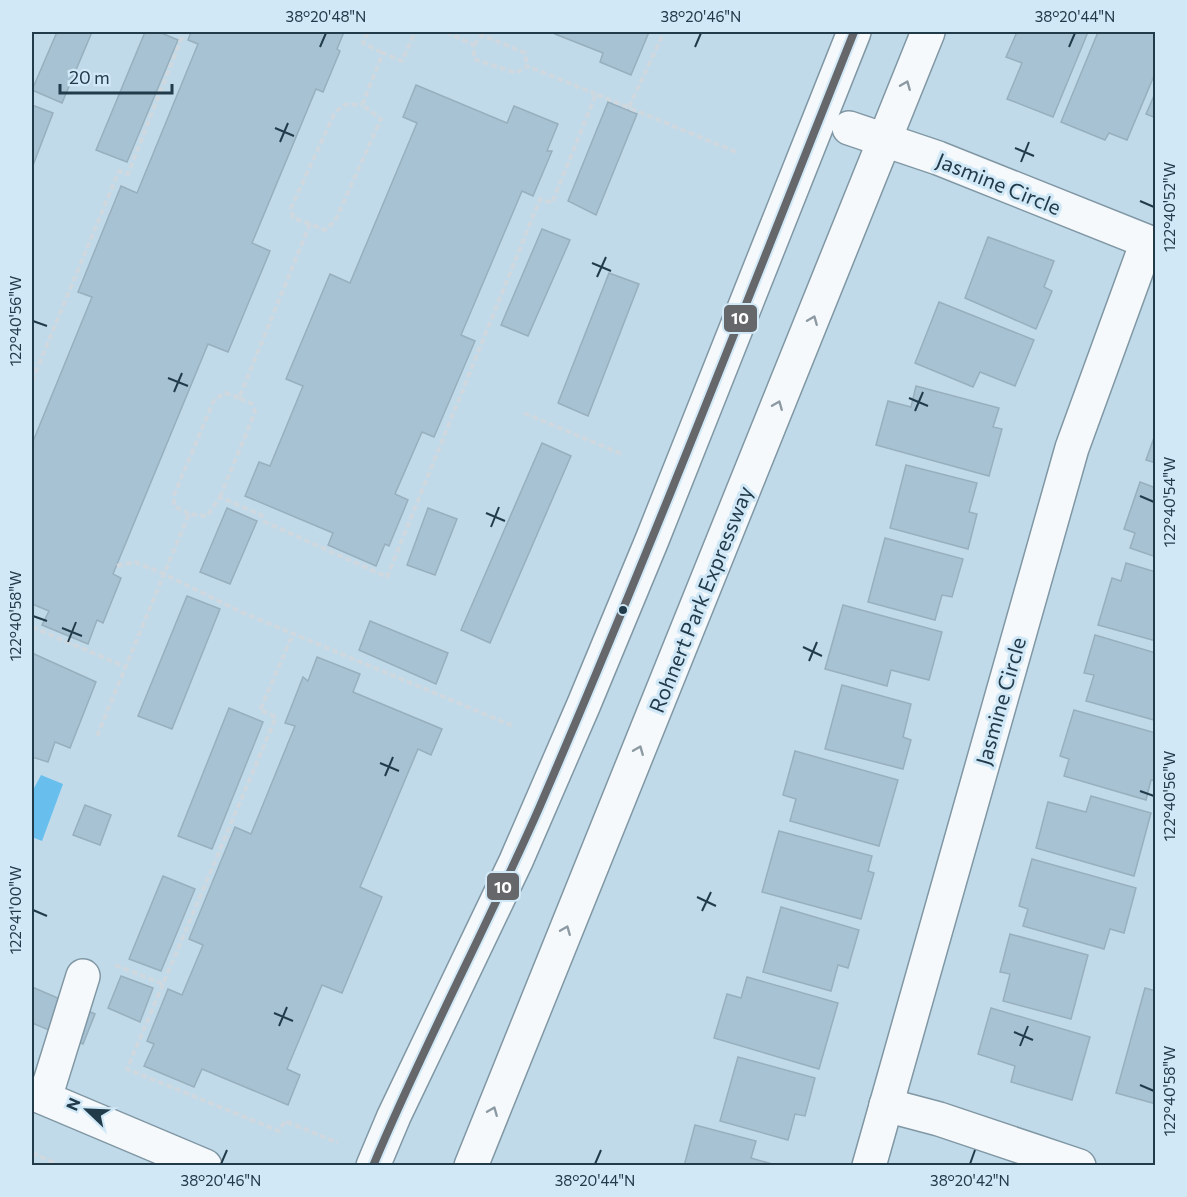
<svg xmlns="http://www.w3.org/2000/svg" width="1187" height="1197" font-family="Commissioner,sans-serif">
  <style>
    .water { fill: #68bfee }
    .building { fill: #a7c2d3; stroke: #98afbd; stroke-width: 1.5 }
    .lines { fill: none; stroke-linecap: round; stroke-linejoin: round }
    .minor-casing { stroke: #8097a4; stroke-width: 36 }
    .major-casing { stroke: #8097a4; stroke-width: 36 }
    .path { stroke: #cfd8de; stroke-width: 4; stroke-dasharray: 6 3; stroke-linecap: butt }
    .minor { stroke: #f6f9fc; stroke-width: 33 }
    .major { stroke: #f6f9fc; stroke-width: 33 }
    .bus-1-casing { stroke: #d1e8f7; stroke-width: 12 }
    .bus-1 { stroke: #65676a; stroke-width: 8 }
    .oneway { stroke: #8c9aa3 }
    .ticks { fill: none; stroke: #223b4a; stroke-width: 2 }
    .bus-dot { fill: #223b4a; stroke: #d1e8f7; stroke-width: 2 }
    .labels { text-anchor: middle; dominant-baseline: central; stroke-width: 6; stroke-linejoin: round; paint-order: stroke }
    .street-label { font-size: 21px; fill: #223b4a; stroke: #d1e8f7 }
    .line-badge { stroke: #d1e8f7; stroke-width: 2 }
    .badge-label { font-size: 16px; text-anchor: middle; font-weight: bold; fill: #fff }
    .neatline { fill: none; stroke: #223b4a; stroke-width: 2 }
    .ticks-label { font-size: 15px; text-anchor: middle; fill: #223b4a }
  </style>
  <rect width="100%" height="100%" fill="#c0daea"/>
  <path class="water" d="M41,775l22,9 -21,57 -10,-4v-45z"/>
  <g class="building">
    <path d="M57,32h35l-30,71 -30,-13z"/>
    <path d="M145,32h14l19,8 -51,122 -31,-12z"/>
    <path d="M191,32h153l-7,17 3,2 -17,41 -7,-3 -64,154 18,8 -42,101 -20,-8 -95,230 8,4 -18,45 -6,-3 -9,24 -46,-19 7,-14 -17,-7v-160l60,-147 -14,-5 43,-106 16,7 61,-149 -10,-4z"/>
    <path d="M556,32h93l-18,43 -31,-13 3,-9 -48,-19z"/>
    <path d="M1017,32h71l-35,85 -46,-18 15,-36 -16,-6z"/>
    <path d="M1098,32h58v39l-29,69 -18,-7 -4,7 -44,-18z"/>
    <path d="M416,85l91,38 7,-17 44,18 -11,27h5l-19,45 -11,-5 -61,144 14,6 -41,96 -12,-5 -27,62 13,6 -19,46 -4,-2 -9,22 -48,-21 5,-12 -88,-37 14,-34 11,4 33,-80 -17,-7 44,-105 20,9 67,-160 -14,-6z"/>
    <path d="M1156,91v27l-10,-4z"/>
    <path d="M608,102l29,12 -41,101 -28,-14z"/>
    <path d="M32,105l21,8 -21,55z"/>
    <path d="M542,229l28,11 -42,96 -27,-11z"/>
    <path d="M988,237l66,24 -10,26 8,4 -16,38 -71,-31z"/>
    <path d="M609,273l30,11 -51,132 -30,-13z"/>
    <path d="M939,302l95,38 -19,46 -35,-14 -7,15 -58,-24z"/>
    <path d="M916,386l83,22 -6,19 9,2 -13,47 -113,-31 12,-44 23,6z"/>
    <path d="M1156,432v31l-10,-3z"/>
    <path d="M542,443l29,13 -81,187 -29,-13z"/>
    <path d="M906,465l71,18 -8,29 8,2 -9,35 -78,-21z"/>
    <path d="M1140,482l16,6v69l-26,-9 5,-15 -11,-4z"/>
    <path d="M227,508l30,13 -27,63 -30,-12z"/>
    <path d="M428,508l29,11 -22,56 -28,-10z"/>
    <path d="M885,538l78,21 -11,38 -10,-2 -7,25 -67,-18z"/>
    <path d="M1126,563l30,9v69l-58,-16 14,-47 9,3z"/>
    <path d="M187,596l33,13 -48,120 -34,-13z"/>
    <path d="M843,605l99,27 -13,48 -38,-10 -4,16 -62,-17z"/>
    <path d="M370,621l78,32 -12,31 -77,-34z"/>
    <path d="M1095,635l61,18v61l-2,6 -68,-19 8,-26 -10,-2z"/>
    <path d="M32,653l64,29 -26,66 -15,-6 -7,20 -16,-5z"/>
    <path d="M317,657l43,17 -7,18 89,37 -11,26 -13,-6 -58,138 22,10 -40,96 -20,-8 -35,84 13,6 -12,30 -86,-36 -8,18 -50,-21 10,-22 -7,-3 21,-52 14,6 21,-50 -14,-6 46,-112 16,7 44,-108 -10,-3 18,-46 5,4z"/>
    <path d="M842,685l69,19 -8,33 8,3 -8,29 -78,-20z"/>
    <path d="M229,708l34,14 -51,127 -34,-13z"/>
    <path d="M1074,710l82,23v48l-5,-1 -5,20 -82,-24 5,-17 -9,-3z"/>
    <path d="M795,751l103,29 -19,66 -89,-25 6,-22 -13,-4z"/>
    <path d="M1091,796l60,17 -17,63 -98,-28 12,-46 38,10z"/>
    <path d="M85,805l26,10 -11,30 -27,-10z"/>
    <path d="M779,831l93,25 -4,15 6,2 -13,46 -99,-27z"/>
    <path d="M1032,859l104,29 -12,45 -14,-4 -6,20 -81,-23 5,-17 -9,-3z"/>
    <path d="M163,876l32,13 -34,82 -32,-12z"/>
    <path d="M781,907l78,23 -11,38 -10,-3 -7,26 -68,-19z"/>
    <path d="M1010,934l78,21 -17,64 -68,-18 7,-27 -10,-2z"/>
    <path d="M121,976l32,12 -13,34 -32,-14z"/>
    <path d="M747,977l91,26 -19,66 -105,-31 13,-44 14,4z"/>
    <path d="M32,987l63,27 -12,30 -51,-21z"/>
    <path d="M1145,988l11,3v113l-40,-11z"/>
    <path d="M991,1008l99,29 -18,63 -61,-18 4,-16 -37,-12z"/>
    <path d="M738,1057l77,21 -10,38 -10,-2 -7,26 -68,-19z"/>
    <path d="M695,1125l61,16 -5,17 28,8h-95z"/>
  </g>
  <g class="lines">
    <defs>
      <g id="minor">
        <path d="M849,128l89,30 218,87"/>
        <path d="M32,1093l173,73"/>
        <path d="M45,1098l38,-122"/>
        <path d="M886,1105l53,14 140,47"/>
        <path d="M869,1166l203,-718 75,-206"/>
      </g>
      <g id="major">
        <path d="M373,1166l21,-50 122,-255 68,-157 68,-164 202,-508"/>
        <path d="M471,1166l457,-1134"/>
      </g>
    </defs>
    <use href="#minor" class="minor-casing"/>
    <use href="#major" class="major-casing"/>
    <g class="path">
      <path d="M368,32l-5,11 20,10"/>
      <path d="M446,32l28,13v14l42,14 11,-7 69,28"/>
      <path d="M474,45l8,-10 43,18 2,13"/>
      <path d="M629,107l35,-75"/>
      <path d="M310,224l-17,-6 -2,-10 44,-96 11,-8 16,1"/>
      <path d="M32,381l87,-210 9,3 56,-142"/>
      <path d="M524,413l100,42"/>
      <path d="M220,497l35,-85 -3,-8 -13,-6 71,-174 15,6 10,-9 46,-102 -19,-14 21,-52 19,8 13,-29"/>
      <path d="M189,514l-15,-8v-11l40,-95 11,-7 14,5"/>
      <path d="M117,566l18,-4 29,12 25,-60 18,2 13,-19 41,18 4,7 122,55 153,-378 12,4 44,-109 140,58"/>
      <path d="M32,627l94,40"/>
      <path d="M97,736l67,-162 75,37 274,115"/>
      <path d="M115,965l48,19 113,-267 -16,-7 33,-76"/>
      <path d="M163,984l-36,85 152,62 6,-10 53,22"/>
      <path d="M32,1153l30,13"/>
    </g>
    <use href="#minor" class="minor"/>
    <use href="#major" class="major"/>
    <defs>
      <path id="bus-1" d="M373,1166c51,-122 114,-239 167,-360 110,-255 211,-515 314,-774"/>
    </defs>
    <use href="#bus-1" class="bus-1-casing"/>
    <use href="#bus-1" class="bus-1"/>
  </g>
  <defs><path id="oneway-chevron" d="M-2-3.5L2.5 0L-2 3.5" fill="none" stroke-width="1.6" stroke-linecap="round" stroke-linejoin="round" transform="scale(1.5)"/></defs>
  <g class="oneway">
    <use href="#oneway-chevron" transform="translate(906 85) rotate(-68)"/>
    <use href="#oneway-chevron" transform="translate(813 320) rotate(-68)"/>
    <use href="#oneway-chevron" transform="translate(778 405) rotate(-68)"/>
    <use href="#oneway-chevron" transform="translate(639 750) rotate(-68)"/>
    <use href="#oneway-chevron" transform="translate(566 930) rotate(-68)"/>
    <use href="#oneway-chevron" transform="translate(493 1111) rotate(-68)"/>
  </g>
  <path class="ticks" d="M320,47l6,-14M695,47l6,-14M1069,47l6,-14M275,128l19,8M280,142l8,-19M1015,148l19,8M1021,162l8,-20M1140,201l14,6M592,263l19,8M597,277l9,-20M33,321l14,5M168,378l20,8M174,392l8,-19M909,398l19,8M915,411l8,-19M1140,496l14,6M486,513l19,8M491,527l8,-20M33,616l14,5M62,628l20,8M68,642l8,-20M803,647l19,9M809,661l8,-19M380,763l19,8M385,776l8,-19M1140,791l14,5M697,897l19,9M33,910l14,6M702,911l9,-19M274,1013l19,8M279,1026l8,-19M1014,1032l19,8M1020,1046l8,-20M1140,1085l14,6M221,1164l6,-14M595,1164l6,-14M970,1164l5,-14"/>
  <circle class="bus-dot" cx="623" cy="610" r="5"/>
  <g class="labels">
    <g class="street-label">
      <text transform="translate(999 183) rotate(22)">Jasmine Circle</text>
      <text transform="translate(700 599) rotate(-68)">Rohnert Park Expressway</text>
      <text transform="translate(1000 701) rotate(-74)">Jasmine Circle</text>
    </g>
  </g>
  <g class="line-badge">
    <rect x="723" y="304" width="35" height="29" rx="6" fill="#65676a"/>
    <rect x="486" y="872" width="34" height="29" rx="6" fill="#65676a"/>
  </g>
  <g class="badge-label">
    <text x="740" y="324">10</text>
    <text x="503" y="893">10</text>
  </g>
  <rect width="1187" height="1197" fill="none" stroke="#d1e8f7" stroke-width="66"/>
  <g transform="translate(87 1110) rotate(293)" stroke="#d1e8f7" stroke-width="4.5" paint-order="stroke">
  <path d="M0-4.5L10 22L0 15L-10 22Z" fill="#223b4a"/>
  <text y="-9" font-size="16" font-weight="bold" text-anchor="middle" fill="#223b4a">N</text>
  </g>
  <path d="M60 84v9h112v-9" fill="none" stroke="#223b4a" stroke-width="3"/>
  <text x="69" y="84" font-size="18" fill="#223b4a" stroke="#d1e8f7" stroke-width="4.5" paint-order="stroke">20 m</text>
  <rect x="33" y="33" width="1121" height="1131" class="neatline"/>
  <g class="ticks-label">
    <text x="326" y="22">38°20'48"N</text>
    <text x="701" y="22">38°20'46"N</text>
    <text x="1075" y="22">38°20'44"N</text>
    <text transform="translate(1170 207) rotate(-90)" y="5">122°40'52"W</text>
    <text transform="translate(16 321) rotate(-90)" y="5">122°40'56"W</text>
    <text transform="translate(1170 502) rotate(-90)" y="5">122°40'54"W</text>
    <text transform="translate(16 616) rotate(-90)" y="5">122°40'58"W</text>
    <text transform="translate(1170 796) rotate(-90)" y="5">122°40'56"W</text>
    <text transform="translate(16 910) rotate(-90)" y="5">122°41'00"W</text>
    <text transform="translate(1170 1091) rotate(-90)" y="5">122°40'58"W</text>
    <text x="221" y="1186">38°20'46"N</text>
    <text x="595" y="1186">38°20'44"N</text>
    <text x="970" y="1186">38°20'42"N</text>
  </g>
</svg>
